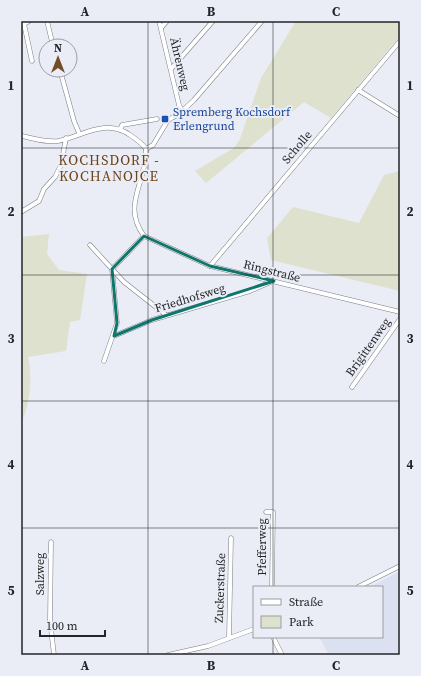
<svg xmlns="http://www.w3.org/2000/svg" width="421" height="676" font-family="'Source Serif 4',serif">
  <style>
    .built { fill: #dbe1f0 }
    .green { fill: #dde1cd }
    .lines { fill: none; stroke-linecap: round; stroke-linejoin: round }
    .minor-casing { stroke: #7a7d84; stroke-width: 5 }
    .minor { stroke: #fff; stroke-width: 4 }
    .marked { fill: none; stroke: #0f766e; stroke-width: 3; stroke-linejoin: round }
    .grid { fill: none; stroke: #232528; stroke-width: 1; stroke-opacity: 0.55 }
    .transit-dot { fill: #1a4fb4; stroke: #eaedf5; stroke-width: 1.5 }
    .labels { text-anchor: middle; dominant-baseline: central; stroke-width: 4; stroke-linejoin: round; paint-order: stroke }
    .street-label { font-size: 12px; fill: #232528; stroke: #eaedf5 }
    .transit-label { font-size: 12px; fill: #164399; stroke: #eaedf5; text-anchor: start }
    .quarter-label { font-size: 14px; letter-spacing: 1px; fill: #6d441a; stroke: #eaedf5 }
    .neatline { fill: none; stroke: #232528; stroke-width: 1.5 }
    .grid-label { font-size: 13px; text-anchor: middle; font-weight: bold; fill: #232528 }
  </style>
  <rect width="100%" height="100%" fill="#eaedf5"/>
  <path class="built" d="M400,571v84h-71l-8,-15 -6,-3h67v-50h-12z"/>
  <g class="green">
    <path d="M296,21h69l3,2 5,-2h27v15l-69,82 -27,-16 -98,81 -11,-12 39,-23 6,-9 21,-61z"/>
    <path d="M400,171v120l-129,-31 -4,-22 26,-31 66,16 25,-48z"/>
    <path d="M49,234l-2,20 12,16 28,4 -7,46 -10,2 -4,29 -38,6c4,16 3,50 -7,64v-184z"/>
  </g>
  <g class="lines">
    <defs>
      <g id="minor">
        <path d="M29,21l-5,3 8,37"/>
        <path d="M47,21l6,25"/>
        <path d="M159,21l20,84 3,6"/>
        <path d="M161,28l6,-7"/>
        <path d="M171,69l42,-48"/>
        <path d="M60,70l14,51 5,12"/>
        <path d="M358,90l42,26"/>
        <path d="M120,130l2,-5 35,-6"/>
        <path d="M21,136c12,2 25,7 37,5 25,-5 47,-23 72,-6 6,4 12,8 16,14"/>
        <path d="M146,149c1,33 -25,56 -2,87l66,30 190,46"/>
        <path d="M146,149l7,-4 15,-25 11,-6 15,-14 68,-79"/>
        <path d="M21,212l18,-11 5,-12 11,-12 6,-12 5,-27"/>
        <path d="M144,236l-32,33 12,13 42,33"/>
        <path d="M90,245l22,24 1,11 4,43 -13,38"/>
        <path d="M210,266l190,-225"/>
        <path d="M114,336l38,-16 98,-29 23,-10"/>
        <path d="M352,387l48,-68"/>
        <path d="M266,512h7l-1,75"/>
        <path d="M51,542l-1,78 4,35"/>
        <path d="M358,587l42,-21"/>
        <path d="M273,637l9,18"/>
        <path d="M229,638l2,-100"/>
        <path d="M168,655l40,-9 46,-17"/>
      </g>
    </defs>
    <use href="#minor" class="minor-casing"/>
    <use href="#minor" class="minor"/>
  </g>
  <path class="marked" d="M144,236l66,30 64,15 -122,39 -38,16 3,-13 -5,-54z"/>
  <path class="grid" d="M148,21v634M273,21v566M21,148h379M21,275h379M21,401h379M21,528h379M273,637v18"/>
  <rect class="transit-dot" x="161" y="115" width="8" height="8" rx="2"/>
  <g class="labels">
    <g class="street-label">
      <text transform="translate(180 64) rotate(77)">Ährenweg</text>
      <text transform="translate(297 147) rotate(-50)">Scholle</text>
      <text transform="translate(272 271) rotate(14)">Ringstraße</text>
      <text transform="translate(190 298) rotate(-17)">Friedhofsweg</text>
      <text transform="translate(368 347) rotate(-55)">Brigittenweg</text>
      <text transform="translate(262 547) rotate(-90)">Pfefferweg</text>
      <text transform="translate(40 574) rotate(-90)">Salzweg</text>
      <text transform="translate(220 588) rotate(-88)">Zuckerstraße</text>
    </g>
    <g class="transit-label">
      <text x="173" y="112">Spremberg Kochsdorf<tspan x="173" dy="14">Erlengrund</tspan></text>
    </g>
    <g class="quarter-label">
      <text x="109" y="160">KOCHSDORF -<tspan x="109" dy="16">KOCHANOJCE</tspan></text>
    </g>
  </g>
  <rect width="421" height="676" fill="none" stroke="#eaedf5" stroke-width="44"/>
  <rect x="253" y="586" width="130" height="52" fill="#eaedf5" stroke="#9a9da3"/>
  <rect x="261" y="599" width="20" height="6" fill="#ffffff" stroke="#9a9da3"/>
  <text x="289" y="606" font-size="12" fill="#232528">Straße</text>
  <rect x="261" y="616" width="20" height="12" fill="#dde1cd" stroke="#9a9da3"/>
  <text x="289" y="626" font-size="12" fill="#232528">Park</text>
  <g transform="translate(58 58)"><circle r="19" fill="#eaedf5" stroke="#9a9da3"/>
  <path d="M0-3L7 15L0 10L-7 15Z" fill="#724d28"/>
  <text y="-6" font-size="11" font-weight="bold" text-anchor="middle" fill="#232528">N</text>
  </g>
  <path d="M40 630v6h65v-6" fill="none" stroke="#232528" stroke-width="2"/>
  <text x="46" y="630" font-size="12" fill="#232528" stroke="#eaedf5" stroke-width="3" paint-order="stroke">100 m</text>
  <rect x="22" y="22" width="377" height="632" class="neatline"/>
  <g class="grid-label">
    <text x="85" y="16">A</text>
    <text x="211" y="16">B</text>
    <text x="336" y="16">C</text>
    <text x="11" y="90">1</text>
    <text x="410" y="90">1</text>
    <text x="11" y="216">2</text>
    <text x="410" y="216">2</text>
    <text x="11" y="343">3</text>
    <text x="410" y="343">3</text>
    <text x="11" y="469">4</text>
    <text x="410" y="469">4</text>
    <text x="11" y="595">5</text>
    <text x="410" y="595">5</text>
    <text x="85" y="670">A</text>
    <text x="211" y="670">B</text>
    <text x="336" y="670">C</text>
  </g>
</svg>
